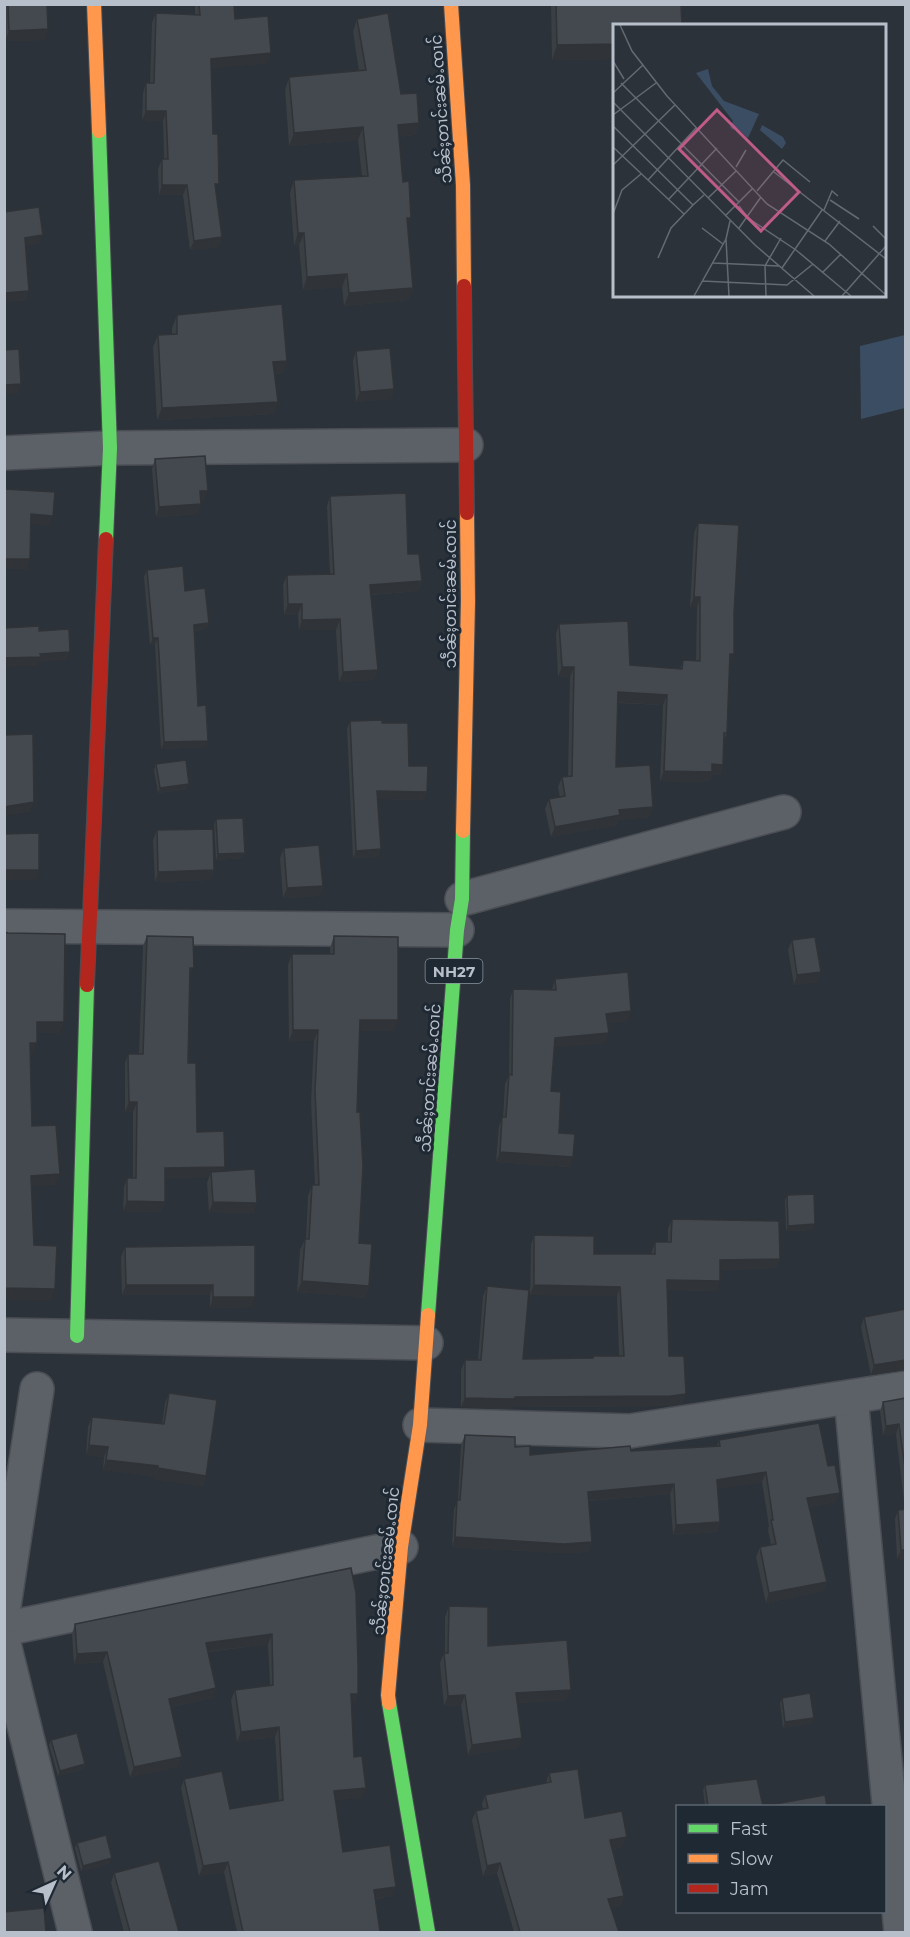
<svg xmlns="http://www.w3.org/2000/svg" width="910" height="1937" font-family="Montserrat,'Noto Sans Myanmar',sans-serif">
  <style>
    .water { fill: #3b4d63 }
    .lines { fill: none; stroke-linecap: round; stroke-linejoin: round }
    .street-casing { stroke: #4a4e54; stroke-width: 36 }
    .fast-casing { stroke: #4a4e54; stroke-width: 16 }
    .slow-casing { stroke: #4a4e54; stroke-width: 16 }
    .jam-casing { stroke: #4a4e54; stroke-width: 16 }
    .street { stroke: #5c6067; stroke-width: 33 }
    .fast { stroke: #63d668; stroke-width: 14 }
    .slow { stroke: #ff974d; stroke-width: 14 }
    .jam { stroke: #b3261e; stroke-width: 14 }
    .wall { fill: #3a3f44 }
    .shaded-wall { fill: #303337 }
    .building { fill: #44494f; stroke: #303337; stroke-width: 1.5 }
    .labels { text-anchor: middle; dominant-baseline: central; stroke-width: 6; stroke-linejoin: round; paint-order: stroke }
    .shield { fill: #1f2934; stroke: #89929d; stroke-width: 1.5 }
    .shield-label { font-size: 15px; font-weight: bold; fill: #b7bfca }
    .street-label { font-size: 16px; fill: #b7bfca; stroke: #1f2934 }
    .inset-road { fill: none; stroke: #646a73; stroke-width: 1.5 }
    .view { fill: #be5b87; fill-opacity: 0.15; stroke: #be5b87; stroke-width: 3 }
    .inset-edge { fill: none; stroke: #b7bfca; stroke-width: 3 }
  </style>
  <rect width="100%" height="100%" fill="#2c3239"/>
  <path class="water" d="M905,335v73l-44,11 -1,-73z"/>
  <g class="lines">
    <defs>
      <g id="street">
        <path d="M4,453l106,-5 356,-3"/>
        <path d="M462,899l322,-87"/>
        <path d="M4,926l453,4"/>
        <path d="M4,1335l422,8"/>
        <path d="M851,1397l50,535"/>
        <path d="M420,1425l210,6 276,-43"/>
        <path d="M4,1606l33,-217"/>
        <path d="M4,1629l397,-82"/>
        <path d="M4,1644l71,288"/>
      </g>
      <g id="fast">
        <path d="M99,131l11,317 -4,91"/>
        <path d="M428,1315l29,-385 5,-31 1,-68"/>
        <path d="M77,1336l10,-351"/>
        <path d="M389,1703l39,229"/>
      </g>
      <g id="slow">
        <path d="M94,4l5,127"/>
        <path d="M451,4l12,181 1,101"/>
        <path d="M463,831l5,-230 -1,-88"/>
        <path d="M389,1703l-1,-8 13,-148 19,-122 8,-110"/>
      </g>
      <g id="jam">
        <path d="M464,286l3,227"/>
        <path d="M87,985l19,-446"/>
      </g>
    </defs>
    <use href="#street" class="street-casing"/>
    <use href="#fast" class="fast-casing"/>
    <use href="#slow" class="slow-casing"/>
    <use href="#jam" class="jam-casing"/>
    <use href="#street" class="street"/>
    <use href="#fast" class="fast"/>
    <use href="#slow" class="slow"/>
    <use href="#jam" class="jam"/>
  </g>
  <g class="wall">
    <path d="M4,4h43l-2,36 -40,1z"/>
    <path d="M195,4h39l1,15 33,44 -57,5 2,66 3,58 6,45 -4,10 -28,3 -7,-55h-24l-1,-26 4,-10h2l-1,-38 -21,-1 1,-27 3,-10h4l2,-60 4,-10 39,2z"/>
    <path d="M551,4h130l-66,22v33l-63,1z"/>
    <path d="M357,19l62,104 -4,12 -16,2 14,151 -5,12 -64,6 -2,-19 -39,3 -4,-45 -5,1 -4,-53 4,-13 68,-4 -4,-36 -69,6 -4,-56 4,-13 70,-6 -6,-39z"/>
    <path d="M177,315l110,46 -4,12 -9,1 4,28 -5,12 -116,6 -4,-73 5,-12 14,-1v-6z"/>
    <path d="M356,351l38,38 -4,10 -34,3 -3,-41z"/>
    <path d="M155,459l49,42h-3l-4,13 -41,3 -4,-48z"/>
    <path d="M330,496l78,58 14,27 -4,10 -47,4 3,85 -35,2 -3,-52h-37l-1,-16 -14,1 -1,-30 4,-10 43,-1 -3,-68z"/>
    <path d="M698,523l33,141h-2l-2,69 -3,7 -1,25 -3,10h-8l-3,7 -49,-1 3,-76 -45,-2 -2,64 37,40 -4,10 -31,3 -2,5 -65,12 -6,-28 4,-10 11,-2 -2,-10 4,-10 6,-1 2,-99h-12l-2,-43 3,-10 71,41 50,4 3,-9 13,1 1,-54h-7l4,-74z"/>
    <path d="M147,570l38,21 24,32 -3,6 -11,2 3,75 10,35 -3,6 -44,2 -6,-105 -5,1 -6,-68z"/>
    <path d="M350,721l32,2 27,43 16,34 -48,-1 4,50 -3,8 -25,1 -6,-129z"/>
    <path d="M156,764l31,25 -29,4 -4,-23z"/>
    <path d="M216,819l29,34 -2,5 -27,2 -2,-36z"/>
    <path d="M157,830l57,40 -4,10 -55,2 -2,-42z"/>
    <path d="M284,848l39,38 -4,10 -36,2 -3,-40z"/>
    <path d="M147,936l43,42 -2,85 9,69 26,40 31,41 -45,-1 -2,-29 2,-6 -44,1v24l-4,10 -38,-1 1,-24 3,-9h6v-66h-8v-49l3,-9h11l4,-108z"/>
    <path d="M334,936l60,95h-34l-3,81 2,131 10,43 -4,11 -68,-5 3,-42 5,-11h1l2,-43 4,-11h3l-4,-83 3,-61h-25l-1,-76 4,-11h38v-6z"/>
    <path d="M792,940l29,32 -4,10 -23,3 -6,-35z"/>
    <path d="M555,979l73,42 -20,2 -3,20 -50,4 -4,44 8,42 11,34 -74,-5 3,-36 4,-9 2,-33 4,-9 1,-76 3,-10 39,1z"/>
    <path d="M787,1195l26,35 -27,1 -1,-31z"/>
    <path d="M672,1219l105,49 -57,2 -3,21 -50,-1 2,66 13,48 -15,2 -155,1v2l-51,-2v-37l4,-10h13l5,-64 4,-10 36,73 70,-1v-2h26l-2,-60 -87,-1 1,-50 3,-10 60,19h57l4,-12h13v-13z"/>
    <path d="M255,1245l-3,62 -42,1v-13h-88l-1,-38 4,-10z"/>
    <path d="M906,1309v61l-35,5 -10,-48 3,-10z"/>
    <path d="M169,1393l37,83 -3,10 -49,-7 1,-3 -52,-6 1,-13 -18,-2 2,-28 4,-10 70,7 3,-21z"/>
    <path d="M906,1398v161h-9l-2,-40 3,-9 7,-1 -9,-75 -13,1 -3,-24 3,-9z"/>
    <path d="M465,1435l50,12 15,8 187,-9 2,-6 109,26 8,36 -27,5 18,75 -4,9 -57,12 -10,-46 4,-10 11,-2 -3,-15 1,-4 -7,-44 -44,7 2,33 -3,10 -44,3 -3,-41 -81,7 3,41 -4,10 -28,1 -108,-6 2,-38 4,-9 3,-55z"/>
    <path d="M351,1568l7,126 -3,9h-3l2,54 8,41 -27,2 8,52 50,44 -18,3 5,33h-143l-13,-60 -25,4 -18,-88 3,-9 46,30 49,-8 -4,-64 -38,5 -6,-42 4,-10 35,-4 -2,-42 -60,8 8,36 -4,10 -41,9 7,60 -48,10 -27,-115 -29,2 -2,-30 3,-10z"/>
    <path d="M449,1606l39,40 79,54 -50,3 5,35 -4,10 -50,7 -7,-50 -17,1 -4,-43 4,-10h1v-36z"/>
    <path d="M782,1698l32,20 -2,5 -29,5 -3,-25z"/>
    <path d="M51,1740l34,24 -1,5 -26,7 -9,-31z"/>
    <path d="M549,1773l36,45 38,29 -10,2 11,47 -3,9 -10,2 8,25h-105l-17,-59 -14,3 -11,-56 4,-9 7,-2 -1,-5 3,-9 61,-12z"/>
    <path d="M705,1785l57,21h-57l-2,-16z"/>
    <path d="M77,1843l33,20 -29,8 -6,-23z"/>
    <path d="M114,1873l65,59h-55l-13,-49z"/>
  </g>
  <g class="shaded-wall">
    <path d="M48,29l-3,11 -40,1 4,-10z"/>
    <path d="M615,44v15l-63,1 5,-15z"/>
    <path d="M271,53l-3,10 -61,6 4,-10z"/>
    <path d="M146,111h20l-3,10 -21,-1z"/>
    <path d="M419,123l-4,12 -22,3 5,-13z"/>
    <path d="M363,127l-5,13 -69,6 5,-13z"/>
    <path d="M162,185h25l-4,10h-24z"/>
    <path d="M407,218h4l-4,13z"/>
    <path d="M298,233h6l-5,12 -5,1z"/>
    <path d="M43,235l-4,9 -17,3 3,-9z"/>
    <path d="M222,237l-4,10 -28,3 4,-9z"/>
    <path d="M347,274l-5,13 -39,3 4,-13z"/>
    <path d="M413,288l-5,12 -64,6 5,-13z"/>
    <path d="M29,291l-3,10 -22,1v-9z"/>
    <path d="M287,361l-4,12 -15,1 5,-12z"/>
    <path d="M21,384l-3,10 -14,1v-10z"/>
    <path d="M394,389l-4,10 -34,3 4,-10z"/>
    <path d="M278,402l-5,12 -116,6 5,-12z"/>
    <path d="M200,491h8l-4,10 -8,1z"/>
    <path d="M201,504l-4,10 -41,3 3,-10z"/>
    <path d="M31,514l22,2 -4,10 -22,-2z"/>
    <path d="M4,559h26l-3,10h-23z"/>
    <path d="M422,581l-4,10 -51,4 3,-10z"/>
    <path d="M694,597h6l-3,10h-7z"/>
    <path d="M288,604h14l-4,10 -14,1z"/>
    <path d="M340,619l-4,11h-37l3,-10z"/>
    <path d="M209,623l-3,6 -14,2 2,-6z"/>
    <path d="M153,638h5l-3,6 -5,1z"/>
    <path d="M70,652l-3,8 -28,2 -1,4 -34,1v-9l36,-4z"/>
    <path d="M730,654h4l-3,10h-5z"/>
    <path d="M562,667h12l-4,10h-12z"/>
    <path d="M378,670l-4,10 -35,2 4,-10z"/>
    <path d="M618,692l49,3 -4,10 -49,-3z"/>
    <path d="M208,741l-3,6 -44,2 3,-7z"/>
    <path d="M712,764l11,1 -3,10h-8l-3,7 -49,-1 4,-10z"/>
    <path d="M189,784l-2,5 -29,4 2,-5z"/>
    <path d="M377,791l50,1 -2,8 -51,-1z"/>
    <path d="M34,802l-4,10 -26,4v-9z"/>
    <path d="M653,807l-4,10 -31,3 -2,5 -65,12 4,-10 64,-17z"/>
    <path d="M381,849l-3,8 -25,1 3,-7z"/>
    <path d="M245,853l-2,5 -27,2 2,-6z"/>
    <path d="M4,870h35l-3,10h-32z"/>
    <path d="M214,870l-4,10 -55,2 3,-10z"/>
    <path d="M323,886l-4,10 -36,2 4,-10z"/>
    <path d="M190,968h4l-4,10z"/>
    <path d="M821,972l-4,10 -23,3 3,-10z"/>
    <path d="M631,1011l-3,10 -25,3 3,-10z"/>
    <path d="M360,1020h38l-4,11h-38z"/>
    <path d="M37,1022h27l-4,11h-27z"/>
    <path d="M293,1030h25l-4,11h-25z"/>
    <path d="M609,1033l-4,10 -53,5 3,-10z"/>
    <path d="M30,1043h7l-4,12h-7z"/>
    <path d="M129,1102h8l-4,10h-8z"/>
    <path d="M500,1152l73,5 -3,10 -74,-5z"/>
    <path d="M225,1167l-4,9 -10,-4 -2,5 -48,1 4,-10z"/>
    <path d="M60,1174l-4,11 -29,2 4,-11z"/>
    <path d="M127,1201l38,1 -4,10 -38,-1z"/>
    <path d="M213,1202l44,1 -3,10 -45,-1z"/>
    <path d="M815,1224l-2,6 -27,1 2,-5z"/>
    <path d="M780,1259l-3,9 -60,2 3,-10z"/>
    <path d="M667,1280l53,1 -3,10 -54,-1z"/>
    <path d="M302,1281l67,5 -4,11 -68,-5z"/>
    <path d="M126,1285h87l-3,10h-88z"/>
    <path d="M534,1285l86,2 -3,9 -87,-1z"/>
    <path d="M4,1288l51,1 -4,12 -47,-1z"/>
    <path d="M213,1297h42l-3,10 -42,1z"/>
    <path d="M906,1360v10l-35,5 3,-10z"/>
    <path d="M686,1394l-4,10 -15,2 -155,1v2l-51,-2 4,-9z"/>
    <path d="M899,1424l-3,10 -13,1 3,-9z"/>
    <path d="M89,1445l19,2 -4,10 -18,-2z"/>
    <path d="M106,1460l52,6 -3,10 -52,-6z"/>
    <path d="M158,1468l48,8 -3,10 -49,-7z"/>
    <path d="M766,1472l-4,10 -48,8 3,-10z"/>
    <path d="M674,1484l-4,10 -85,7 3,-9z"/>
    <path d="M840,1493l-4,9 -32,6 3,-10z"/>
    <path d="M720,1522l-3,10 -44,3 3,-10z"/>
    <path d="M455,1537l137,5 -4,10 -28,1 -108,-6z"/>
    <path d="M901,1550h5v9h-9z"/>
    <path d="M827,1582l-4,9 -57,12 3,-10z"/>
    <path d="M272,1634l-4,10 -66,8 4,-9z"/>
    <path d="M107,1652l-4,10 -29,2 3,-10z"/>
    <path d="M216,1688l-4,10 -47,10 4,-9z"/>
    <path d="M571,1690l-4,10 -55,3 4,-10z"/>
    <path d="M351,1694h7l-3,9 -7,1z"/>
    <path d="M465,1695l-4,10 -17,1 4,-10z"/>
    <path d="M814,1718l-2,5 -29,5 2,-6z"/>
    <path d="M279,1727l-4,10 -38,5 4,-10z"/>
    <path d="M522,1738l-4,10 -50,7 4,-10z"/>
    <path d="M182,1757l-4,10 -48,10 4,-10z"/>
    <path d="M85,1764l-1,5 -26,7 2,-5z"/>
    <path d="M366,1788l-4,10 -32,3 4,-10z"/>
    <path d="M627,1837l-4,10 -16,3 3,-10z"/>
    <path d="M112,1858l-2,5 -29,8 2,-5z"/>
    <path d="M228,1862l-4,10 -25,4 4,-10z"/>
    <path d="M500,1863l-3,10 -14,3 4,-10z"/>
    <path d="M396,1887l-3,9 -23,3 4,-9z"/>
    <path d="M624,1896l-3,9 -16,4 3,-10z"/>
  </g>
  <g class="building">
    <path d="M8,4h39l1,25 -39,2z"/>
    <path d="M199,4h35l1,15 33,-3 3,37 -60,6 2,75h5l1,50h-4l7,53 -28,4 -7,-56h-25v-26h6l-2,-48h-20v-28h8l2,-70 44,2z"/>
    <path d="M556,4h125l1,22h-67v18l-58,1z"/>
    <path d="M388,13l13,81 16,-1 2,30 -21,2 5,57 6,-1 2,37h-4l6,70 -64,5 -2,-19 -40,3 -3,-44h-6l-4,-53 74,-4 -5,-49 -69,6 -5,-56 77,-7 -9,-51z"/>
    <path d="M39,207l4,28 -18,3 4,53 -25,2v-81z"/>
    <path d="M282,304l5,57 -14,1 5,40 -116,6 -4,-73 19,-1v-19z"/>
    <path d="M390,348l4,41 -34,3 -4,-41z"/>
    <path d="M19,349l2,35 -17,1v-35z"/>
    <path d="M205,456l3,35h-8l1,13 -42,3 -4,-48z"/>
    <path d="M4,489l51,3 -2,24 -22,-2 -1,45h-26z"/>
    <path d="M406,493l2,61h11l3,27 -52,4 8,85 -35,2 -3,-53 -38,1v-16h-14l-1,-29 47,-1 -4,-78z"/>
    <path d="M698,523l41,2 -5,88v41h-4l-3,79h-3l-1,32 -11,-1v8l-48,-1 3,-76 -49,-3 -2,75 34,-2 3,42 -34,3 1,5 -65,12 -6,-28 16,-3 -3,-19 10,-1 2,-109h-12l-3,-43 69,-3 2,44 52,4 1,-9 17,1v-64h-6z"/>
    <path d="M183,566l2,25 20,-3 4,35 -15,2 4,81 8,-1 2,36 -44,1 -6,-104h-5l-6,-68z"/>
    <path d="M39,626v5l30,-2 1,23 -30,2 1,3 -37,1v-30z"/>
    <path d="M382,720v3h26l1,43h19l-1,26 -50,-1 4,58 -25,2 -6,-130z"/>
    <path d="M33,734l1,68 -30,5v-72z"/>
    <path d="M186,760l3,24 -29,4 -4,-24z"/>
    <path d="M243,818l2,35 -27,1 -2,-35z"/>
    <path d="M213,829l1,41 -56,2 -1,-42z"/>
    <path d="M39,833v37h-35v-36z"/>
    <path d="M319,845l4,41 -36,2 -3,-40z"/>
    <path d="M4,932l4,1 57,1 -1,88h-27v21h-7l2,83 24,-1 4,49 -29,2 3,69 23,1 -2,43 -51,-1z"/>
    <path d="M147,936l46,1 1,31h-4l-2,95h8l1,69 27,-1 1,36 -60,1v34l-38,-1v-23h9l1,-76h-8l-1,-48h15z"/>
    <path d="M334,936l64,1v83h-38l-3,92h3l3,54 -4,77 13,1 -3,42 -67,-5 3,-42h4l3,-54h7l-4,-95 3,-60h-25l-1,-76h42z"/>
    <path d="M815,937l6,35 -24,3 -5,-35z"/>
    <path d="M628,972l3,39 -25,3 3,19 -54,5 -4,53 10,1 -2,41 16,1 -2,23 -73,-5 2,-35h4l3,-43 3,1 1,-86 43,1 -1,-11z"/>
    <path d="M255,1169l2,34 -44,-1 -2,-30z"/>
    <path d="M814,1194l1,30 -27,2 -1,-31z"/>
    <path d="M672,1219l107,2 1,38 -60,1v21l-53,-1 2,76h15l2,38 -15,2 -156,1v2l-50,-1v-38h16l6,-74 42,4 -6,69 70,-1v-2h31l-4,-69 -86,-2v-50l60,1v18h61v-12h16z"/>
    <path d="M255,1245v52h-42v-12h-87l-1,-38z"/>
    <path d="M906,1309v51l-32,5 -10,-48z"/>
    <path d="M169,1393l48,7 -11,76 -48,-8v-2l-52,-6 2,-13 -19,-2 3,-28 72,7z"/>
    <path d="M906,1398v77l-7,-51 -13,2 -3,-24z"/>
    <path d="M819,1423l9,43 7,-1 5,28 -33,5 20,84 -58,11 -9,-46 16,-3 -5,-24h2l-7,-48 -49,8 3,42 -44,3 -2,-41 -86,8 4,50 -28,2 -109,-7 2,-37h3l5,-65 50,2v10l15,-1v9l100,-9 1,5 89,-5 -1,-6z"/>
    <path d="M906,1509v41h-5l-3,-40z"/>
    <path d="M351,1568l5,25 2,72v29h-7l3,63 8,-1 4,32 -32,3 9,61 47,-7 6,42 -22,3 6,42h-137l-15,-70 -25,4 -19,-87 38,-8 8,38 53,-9 -4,-73 -38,5 -6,-42 38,-5 -1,-51 -66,9 10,45 -47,11 13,58 -48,10 -27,-115 -30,2 -2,-30z"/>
    <path d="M449,1606l39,1v39l79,-6 4,50 -55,3 6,45 -50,7 -7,-50 -17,1 -4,-43h4z"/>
    <path d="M810,1693l4,25 -29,4 -3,-24z"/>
    <path d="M77,1733l8,31 -25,7 -9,-31z"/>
    <path d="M578,1769l7,49 37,-7 5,26 -17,3 14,56 -16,3 11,33h-99l-20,-69 -13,3 -11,-55 12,-3 -3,-13 66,-13 -2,-9z"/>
    <path d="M757,1779l6,27h-55l-3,-21z"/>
    <path d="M825,1795l2,11h-63z"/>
    <path d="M106,1835l6,23 -29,8 -6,-23z"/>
    <path d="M159,1861l20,71h-49l-16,-59z"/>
    <path d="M44,1908l2,24h-42v-20z"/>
  </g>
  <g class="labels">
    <rect class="shield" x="425.5" y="959" width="57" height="24" rx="4.5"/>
    <g class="shield-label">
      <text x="454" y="971">NH27</text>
    </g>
    <g class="street-label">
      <text transform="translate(441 109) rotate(-94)">သဵၼ်ႈတၢင်းၼမ်ႉၸၢင်</text>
      <text transform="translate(450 594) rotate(-90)">သဵၼ်ႈတၢင်းၼမ်ႉၸၢင်</text>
      <text transform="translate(430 1078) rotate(-86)">သဵၼ်ႈတၢင်းၼမ်ႉၸၢင်</text>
      <text transform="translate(386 1561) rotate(-84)">သဵၼ်ႈတၢင်းၼမ်ႉၸၢင်</text>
    </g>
  </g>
  <g transform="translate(613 24)">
    <rect width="273" height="273" fill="#2c3239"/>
    <path d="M95,45l4,17 12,15 35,13 -11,24 -12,-11 -3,3 -3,-3 3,-6 -37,-48zM149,101l21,12 3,6 -4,6 -22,-19z" fill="#3b4d63"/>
    <path class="inset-road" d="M7,1l12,26 35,45 100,108 62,40 57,51M0,37l11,18M8,59l118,119M0,69l30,-28M0,78l142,143 59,51M0,91l43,-32M0,102l80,79 11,-10M0,123l71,67M0,141l62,-60M123,143l10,-17M161,148l112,87M35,156l48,-52M144,167l26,-31 27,22M95,174l28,-27M55,176l49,-52M217,176l29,19M126,182l9,12 48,32 55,46M211,186l8,-19 6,5M0,190l9,-24 19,-16M112,192l28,-28M260,202l13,13M89,204l21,16M126,204l22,-31M212,217l15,-20M45,234l13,-30 22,-23M100,239l66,3M169,244l40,-58M209,249l19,-19M89,257l85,4 26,-21M81,272l32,-57M116,272l-3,-57 4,-18M153,272l-1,-30 16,-28M229,272l44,-50"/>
    <path class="view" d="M104,86l82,82 -38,39 -82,-82z"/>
    <rect width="273" height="273" class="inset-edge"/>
  </g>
  <rect width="910" height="1937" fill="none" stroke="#b7bfca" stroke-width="12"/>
  <rect x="676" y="1805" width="210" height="108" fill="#1f2934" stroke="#5c6570" stroke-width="1.5"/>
  <rect x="688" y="1824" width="30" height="9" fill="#63d668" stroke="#5c6570" stroke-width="1.5"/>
  <text x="730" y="1835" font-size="18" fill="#b7bfca">Fast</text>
  <rect x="688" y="1854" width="30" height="9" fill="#ff974d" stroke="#5c6570" stroke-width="1.5"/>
  <text x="730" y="1865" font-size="18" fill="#b7bfca">Slow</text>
  <rect x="688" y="1884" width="30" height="9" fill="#b3261e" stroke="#5c6570" stroke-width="1.5"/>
  <text x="730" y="1895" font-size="18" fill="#b7bfca">Jam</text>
  <g transform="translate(54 1883) rotate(45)" stroke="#1f2934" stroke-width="4.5" paint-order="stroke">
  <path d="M0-4.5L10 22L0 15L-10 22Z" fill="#b7bfca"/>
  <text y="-9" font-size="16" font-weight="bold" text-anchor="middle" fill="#b7bfca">N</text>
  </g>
</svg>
